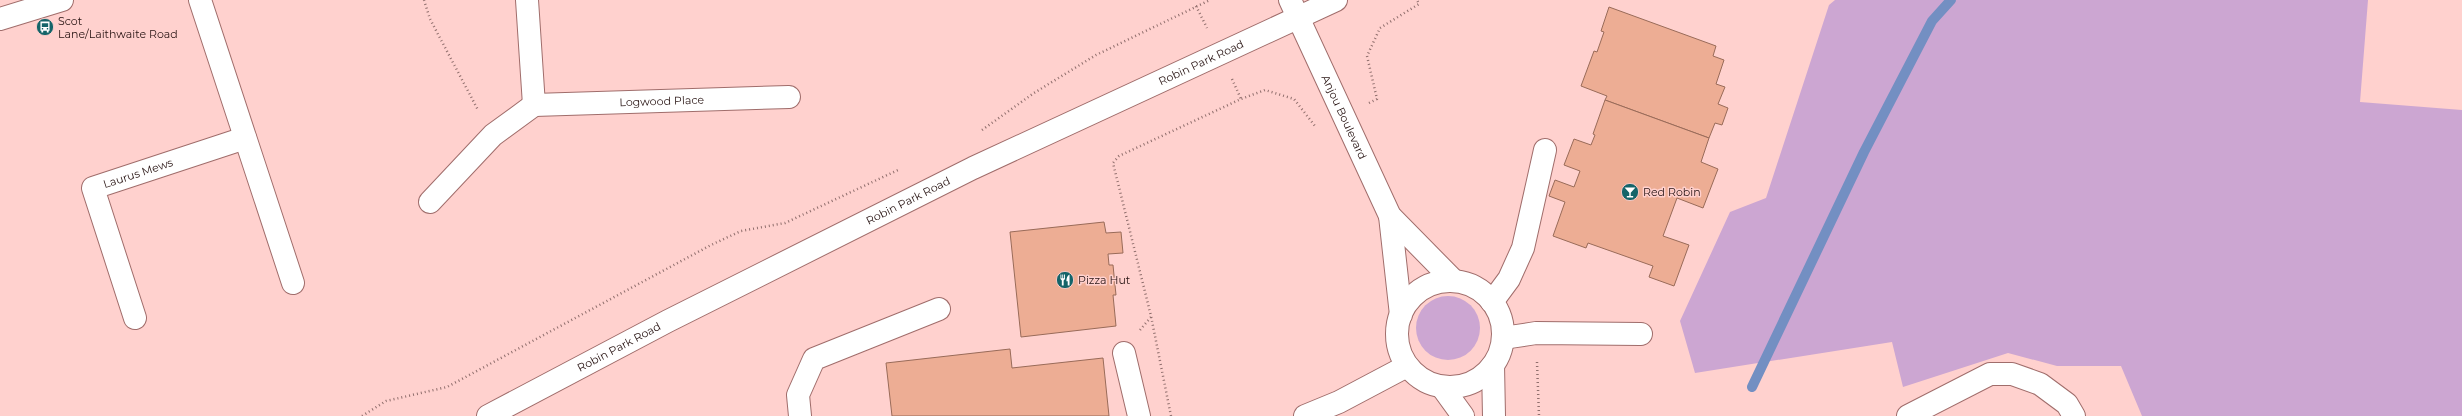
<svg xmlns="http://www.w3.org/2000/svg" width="2462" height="416" font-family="Montserrat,sans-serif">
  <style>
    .green { fill: #cca6d2 }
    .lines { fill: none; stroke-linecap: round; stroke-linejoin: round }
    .stream { stroke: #738fc2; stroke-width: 10 }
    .building { fill: #edad94; stroke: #996b59 }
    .minor-casing { stroke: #a06d6b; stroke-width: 24 }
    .path { stroke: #906f6d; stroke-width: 2.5; stroke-dasharray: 1 3; stroke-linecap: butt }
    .minor { stroke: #fff; stroke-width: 22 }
    .labels { text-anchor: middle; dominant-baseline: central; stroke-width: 3; stroke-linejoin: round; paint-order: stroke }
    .poi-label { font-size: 11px; fill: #281413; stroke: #ffd1ce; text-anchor: start }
    .street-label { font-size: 11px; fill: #281413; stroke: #ffd1ce }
  </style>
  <rect width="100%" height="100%" fill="#ffd1ce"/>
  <g class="green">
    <path d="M1835,0h533l-8,102 102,8v306h-320l-21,-50h-64l-49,-13 -105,34 -11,-45 -197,31 -15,-52 50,-109 36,-14 63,-193z"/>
    <circle cx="1448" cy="328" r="32"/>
  </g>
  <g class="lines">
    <path class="stream" d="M1752,387l112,-235 68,-131 19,-21"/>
  </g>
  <g class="building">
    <path d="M1609,7l107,39 -3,10 11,4 -8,24 9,3 -7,17 10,4 -6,17 -7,-2 -6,15 -104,-38 2,-4 -26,-10 13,-35 3,1 7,-20 -3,-1z"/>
    <path d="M1605,100l104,38 -8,24 17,7 -15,39 -26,-10 -14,38 26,9 -15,41 -25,-9 4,-11 -65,-23 -2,5 -33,-12 12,-34 -16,-6 6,-16 19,7 6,-16 -16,-6 10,-26 17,6 4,-10 -2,-1z"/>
    <path d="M1104,222l2,11 15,-1 2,21 -15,1 1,11h4l3,30h-3l3,31 -95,11 -11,-105z"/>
    <path d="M1010,349l2,19 91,-10 6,58h-217l-6,-53z"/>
  </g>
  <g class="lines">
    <defs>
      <g id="minor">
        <path d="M200,0l93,283"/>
        <path id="s1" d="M527,0l7,105 255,-8"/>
        <path id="s2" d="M1290,0l100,216 64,65"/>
        <path d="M0,19l62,-19"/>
        <path d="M430,202l63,-67 41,-30"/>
        <path d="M1390,216l11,99"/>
        <circle cx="1450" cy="334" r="53"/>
        <path d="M1492,302l17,-23 14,-31 22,-98"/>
        <path id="s3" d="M135,318l-42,-130 152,-50"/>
        <path d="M1503,338l33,-5 105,1"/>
        <path d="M1124,353l15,63"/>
        <path d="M1493,365l1,51"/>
        <path d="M1442,387l21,29"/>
        <path id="s4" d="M488,416l180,-95 305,-153 363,-168"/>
        <path d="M800,416l-2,-21 16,-36 125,-50"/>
        <path d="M1305,416l34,-14 68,-36"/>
        <path d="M1908,416l82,-42h22l28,10 27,20 7,12"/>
      </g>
    </defs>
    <use href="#minor" class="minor-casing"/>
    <g class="path">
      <path d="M424,0l6,19 48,91"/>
      <path d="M1196,6l11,22"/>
      <path d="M1232,79l9,20"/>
      <path d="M1369,103l8,-4 -10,-43 13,-28 39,-24 -2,-4"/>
      <path d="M982,130l52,-37 62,-38 114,-55"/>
      <path d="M1140,330l11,-13"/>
      <path d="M1537,362l2,54"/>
      <path d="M362,416l24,-15 61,-14 264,-142 30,-14 44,-8 113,-53"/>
      <path d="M1171,416l-20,-100 -38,-153 6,-7 122,-57 24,-9 29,9 21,27"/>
    </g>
    <use href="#minor" class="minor"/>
  </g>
  <defs>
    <symbol id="bus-disc" viewBox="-11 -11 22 22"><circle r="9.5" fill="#146469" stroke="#ffd1ce"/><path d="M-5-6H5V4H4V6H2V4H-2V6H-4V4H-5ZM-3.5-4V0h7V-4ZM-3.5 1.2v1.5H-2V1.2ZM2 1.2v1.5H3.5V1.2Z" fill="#fff"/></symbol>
    <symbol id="bar-disc" viewBox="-11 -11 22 22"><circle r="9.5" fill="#146469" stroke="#ffd1ce"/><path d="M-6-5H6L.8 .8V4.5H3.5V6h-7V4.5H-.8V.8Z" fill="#fff"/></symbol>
    <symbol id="restaurant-disc" viewBox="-11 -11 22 22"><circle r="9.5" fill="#146469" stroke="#ffd1ce"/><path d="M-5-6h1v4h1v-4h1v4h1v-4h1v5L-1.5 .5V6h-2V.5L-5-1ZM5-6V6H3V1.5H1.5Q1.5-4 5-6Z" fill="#fff"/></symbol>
  </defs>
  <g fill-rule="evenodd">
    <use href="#bus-disc" x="35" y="17" width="20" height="20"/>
    <use href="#bar-disc" x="1620" y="182" width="20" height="20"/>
    <use href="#restaurant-disc" x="1055" y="270" width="20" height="20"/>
  </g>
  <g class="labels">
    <g class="poi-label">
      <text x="58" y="21">Scot<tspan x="58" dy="13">Lane/Laithwaite Road</tspan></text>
      <text x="1643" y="192">Red Robin</text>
      <text x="1078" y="280">Pizza Hut</text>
    </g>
    <g class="street-label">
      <text stroke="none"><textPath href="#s4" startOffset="796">Robin Park Road</textPath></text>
      <text stroke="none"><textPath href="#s1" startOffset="233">Logwood Place</textPath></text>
      <text stroke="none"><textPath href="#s2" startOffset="129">Anjou Boulevard</textPath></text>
      <text stroke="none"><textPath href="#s3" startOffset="184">Laurus Mews</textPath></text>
      <text stroke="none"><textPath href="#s4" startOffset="472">Robin Park Road</textPath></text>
      <text stroke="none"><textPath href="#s4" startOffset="148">Robin Park Road</textPath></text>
    </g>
  </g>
</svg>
